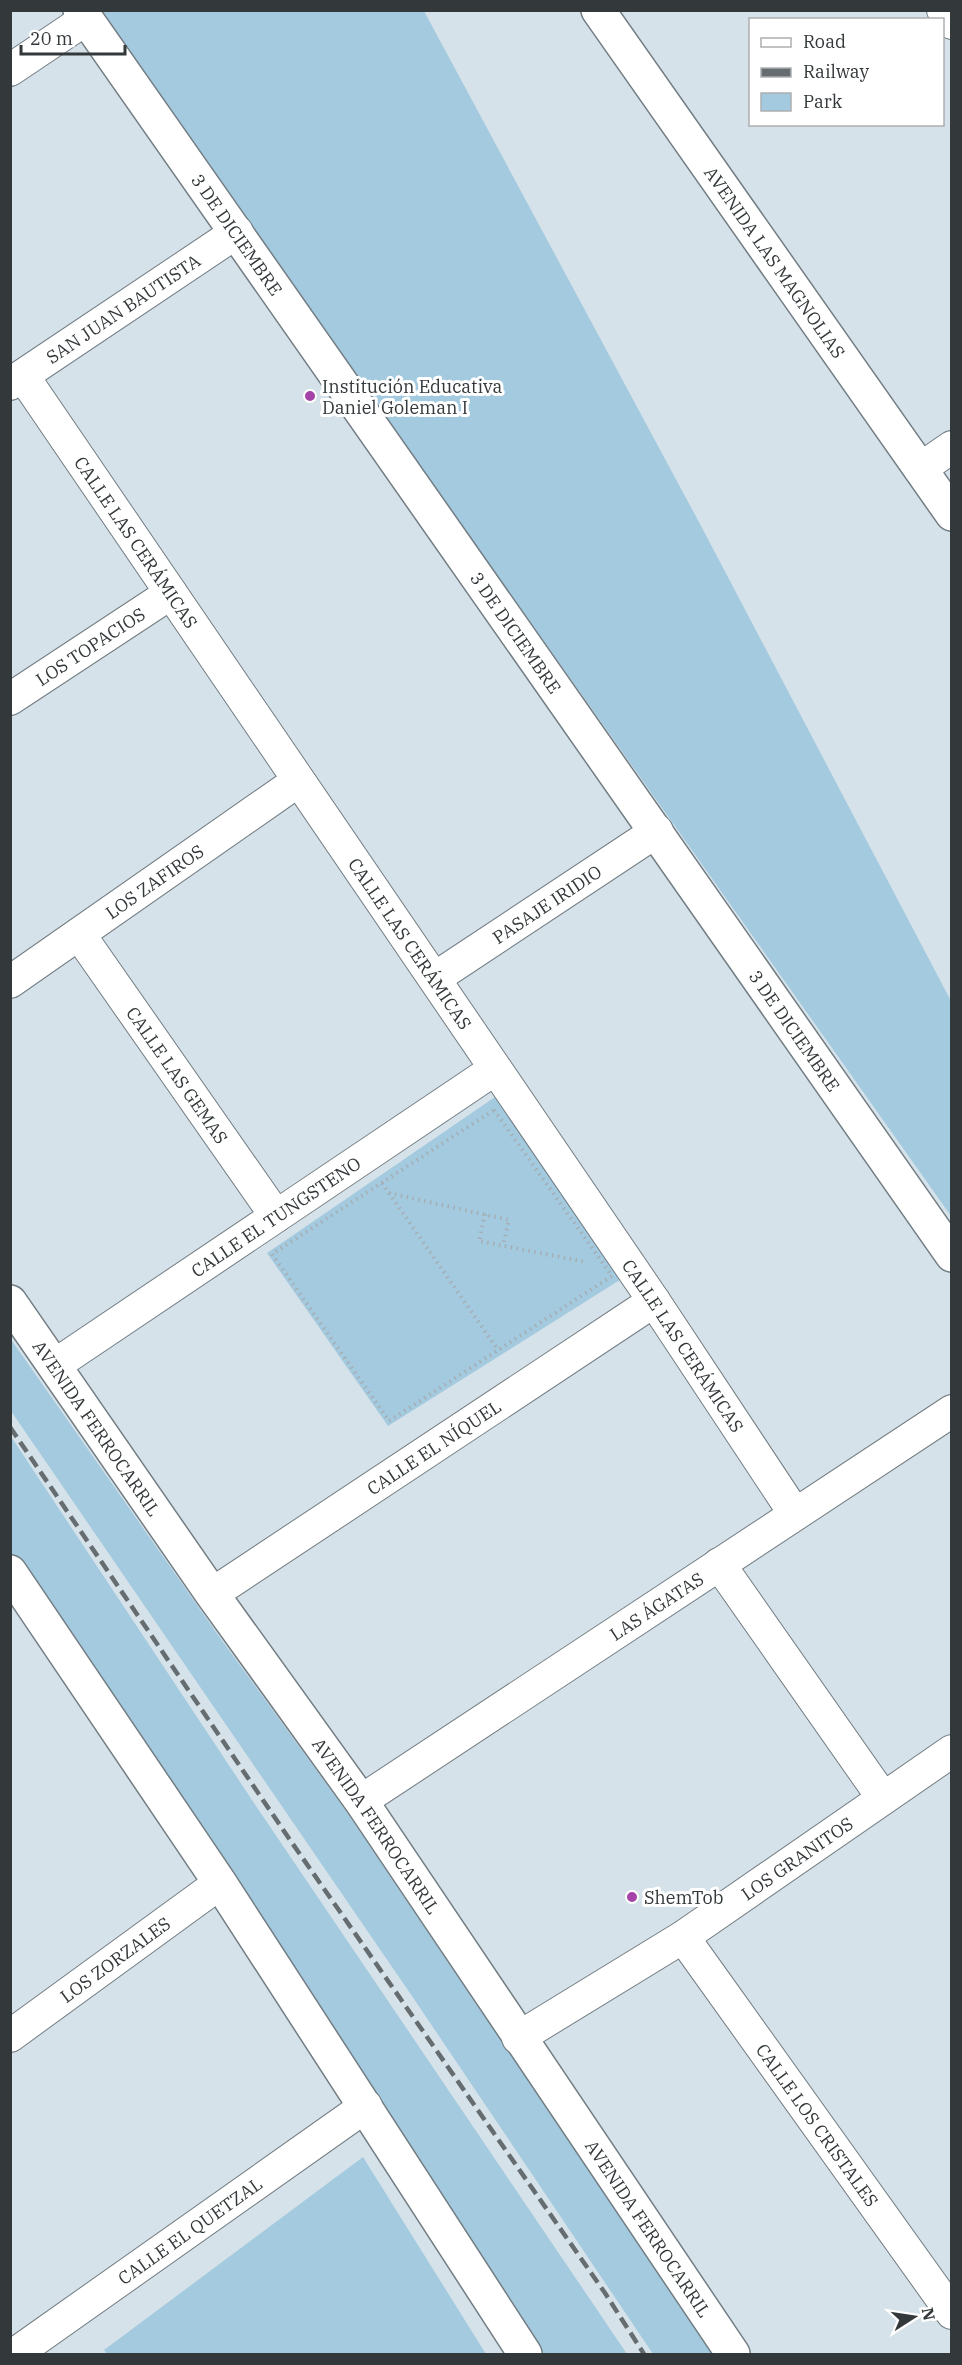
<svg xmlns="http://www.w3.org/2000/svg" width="962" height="2365" font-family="'IBM Plex Serif',serif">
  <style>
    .green { fill: #a4cadf }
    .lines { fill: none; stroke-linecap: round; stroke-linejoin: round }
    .street-casing { stroke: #727d83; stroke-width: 34 }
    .secondary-casing { stroke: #727d83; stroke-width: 36 }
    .path { stroke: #a4aeb4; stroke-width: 4; stroke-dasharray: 1.5 4.5; stroke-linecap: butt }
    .street { stroke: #fff; stroke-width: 32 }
    .secondary { stroke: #fff; stroke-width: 33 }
    .rail { stroke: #666d71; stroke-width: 4.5; stroke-dasharray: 12 6; stroke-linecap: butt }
    .poi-dot { fill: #a643a8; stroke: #fff; stroke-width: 2 }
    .labels { text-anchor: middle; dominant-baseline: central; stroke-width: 6; stroke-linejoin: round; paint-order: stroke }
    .street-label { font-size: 18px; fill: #33383a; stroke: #fff }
    .poi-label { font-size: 18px; fill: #33383a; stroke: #fff; text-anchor: start }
  </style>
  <rect width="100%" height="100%" fill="#d6e2e9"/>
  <g class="green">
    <path d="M102,10l322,1 276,513 251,477v215l-852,-1203z"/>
    <path d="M495,1097l128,181 -235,148 -121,-173z"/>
    <path d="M10,1338l208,297 128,176 366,543h-59l-239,-355 -403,-588z"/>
    <path d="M10,1435l242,365 375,554h-83l-327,-495 -206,-258z"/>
    <path d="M363,2157l123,197h-379l-3,-4z"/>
  </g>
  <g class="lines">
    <defs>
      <g id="street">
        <path d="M943,10l9,13"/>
        <path d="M10,70l76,-51"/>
        <path id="s1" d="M23,376l631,925 141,213"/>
        <path id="s2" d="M10,384l227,-152"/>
        <path d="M920,469l32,-22"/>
        <path id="s3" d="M10,699l161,-106"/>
        <path id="s4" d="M79,934l197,282"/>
        <path id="s5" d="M435,978l222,-147"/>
        <path id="s6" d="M10,982l288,-201"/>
        <path id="s7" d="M55,1365l440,-296"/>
        <path d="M719,1564l164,234"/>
        <path id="s8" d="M212,1594l442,-293"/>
        <path id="s9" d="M361,1801l591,-390"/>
        <path id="s10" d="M683,1937l269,376"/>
        <path id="s11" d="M10,2036l210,-153"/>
        <path id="s12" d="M518,2038l165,-101 269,-186"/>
        <path id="s13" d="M15,2354l351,-248"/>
      </g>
      <g id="secondary">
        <path id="s14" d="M80,10l872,1245"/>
        <path id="s15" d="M598,10l354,504"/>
        <path id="s16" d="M10,1302l202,292 149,207 372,553"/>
        <path d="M10,1572l210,311 305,471"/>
      </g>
    </defs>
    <use href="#street" class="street-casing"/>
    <use href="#secondary" class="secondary-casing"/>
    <g class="path">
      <path d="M494,1110l118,166 -223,145 -117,-167z"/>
      <path d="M382,1183l116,167"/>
      <path d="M389,1193l120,27 -6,26"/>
      <path d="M485,1214l-6,27 107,21"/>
    </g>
    <use href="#street" class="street"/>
    <use href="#secondary" class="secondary"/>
    <path class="rail" d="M10,1427l278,410 317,456 39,61"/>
  </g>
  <g class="poi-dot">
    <circle cx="310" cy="396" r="6"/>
    <circle cx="632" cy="1897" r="6"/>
  </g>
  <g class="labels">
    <g class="street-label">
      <text stroke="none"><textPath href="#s14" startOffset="274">3 DE DICIEMBRE</textPath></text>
      <text stroke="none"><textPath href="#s15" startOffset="308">AVENIDA LAS MAGNOLIAS</textPath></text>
      <text stroke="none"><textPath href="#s2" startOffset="136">SAN JUAN BAUTISTA</textPath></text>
      <text stroke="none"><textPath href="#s1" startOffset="201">CALLE LAS CERÁMICAS</textPath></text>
      <text stroke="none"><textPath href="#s14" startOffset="760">3 DE DICIEMBRE</textPath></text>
      <text stroke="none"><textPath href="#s3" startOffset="96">LOS TOPACIOS</textPath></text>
      <text stroke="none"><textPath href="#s6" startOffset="176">LOS ZAFIROS</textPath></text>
      <text stroke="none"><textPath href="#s5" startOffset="134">PASAJE IRIDIO</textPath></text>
      <text stroke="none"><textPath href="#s1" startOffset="687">CALLE LAS CERÁMICAS</textPath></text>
      <text stroke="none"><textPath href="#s14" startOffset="1246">3 DE DICIEMBRE</textPath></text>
      <text stroke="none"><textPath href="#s4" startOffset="172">CALLE LAS GEMAS</textPath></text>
      <text stroke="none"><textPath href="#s7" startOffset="266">CALLE EL TUNGSTENO</textPath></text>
      <text stroke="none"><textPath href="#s1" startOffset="1173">CALLE LAS CERÁMICAS</textPath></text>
      <text stroke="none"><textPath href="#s16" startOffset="153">AVENIDA FERROCARRIL</textPath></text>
      <text stroke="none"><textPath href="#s8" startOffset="266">CALLE EL NÍQUEL</textPath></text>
      <text stroke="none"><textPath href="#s9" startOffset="354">LAS ÁGATAS</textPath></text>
      <text stroke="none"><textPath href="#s16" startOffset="639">AVENIDA FERROCARRIL</textPath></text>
      <text stroke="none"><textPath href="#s12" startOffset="332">LOS GRANITOS</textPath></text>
      <text stroke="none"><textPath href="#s11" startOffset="130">LOS ZORZALES</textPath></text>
      <text stroke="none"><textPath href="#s10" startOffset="231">CALLE LOS CRISTALES</textPath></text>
      <text stroke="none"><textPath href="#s16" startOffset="1125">AVENIDA FERROCARRIL</textPath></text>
      <text stroke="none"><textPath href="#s13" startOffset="214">CALLE EL QUETZAL</textPath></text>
    </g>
    <g class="poi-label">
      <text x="322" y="386">Institución Educativa<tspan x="322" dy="21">Daniel Goleman I</tspan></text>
      <text x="644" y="1897">ShemTob</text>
    </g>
  </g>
  <rect width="962" height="2365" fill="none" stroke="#33383a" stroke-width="24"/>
  <rect x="749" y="18" width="195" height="108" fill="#ffffff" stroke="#adafb0" stroke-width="1.5"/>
  <rect x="761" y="38" width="30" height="9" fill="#ffffff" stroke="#adafb0" stroke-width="1.5"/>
  <text x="803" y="48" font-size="18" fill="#33383a">Road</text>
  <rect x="761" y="68" width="30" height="9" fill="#666d71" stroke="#adafb0" stroke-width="1.5"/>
  <text x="803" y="78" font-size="18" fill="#33383a">Railway</text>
  <rect x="761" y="93" width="30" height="18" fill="#a4cadf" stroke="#adafb0" stroke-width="1.5"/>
  <text x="803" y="108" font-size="18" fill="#33383a">Park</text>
  <g transform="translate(914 2317) rotate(78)" stroke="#ffffff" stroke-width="4.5" paint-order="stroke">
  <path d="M0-4.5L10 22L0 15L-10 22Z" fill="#33383a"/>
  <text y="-9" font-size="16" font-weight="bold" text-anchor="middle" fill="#33383a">N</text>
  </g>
  <path d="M21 45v9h104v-9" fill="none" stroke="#33383a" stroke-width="3"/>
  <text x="30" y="45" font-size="18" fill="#33383a" stroke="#ffffff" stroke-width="4.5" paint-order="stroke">20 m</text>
</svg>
